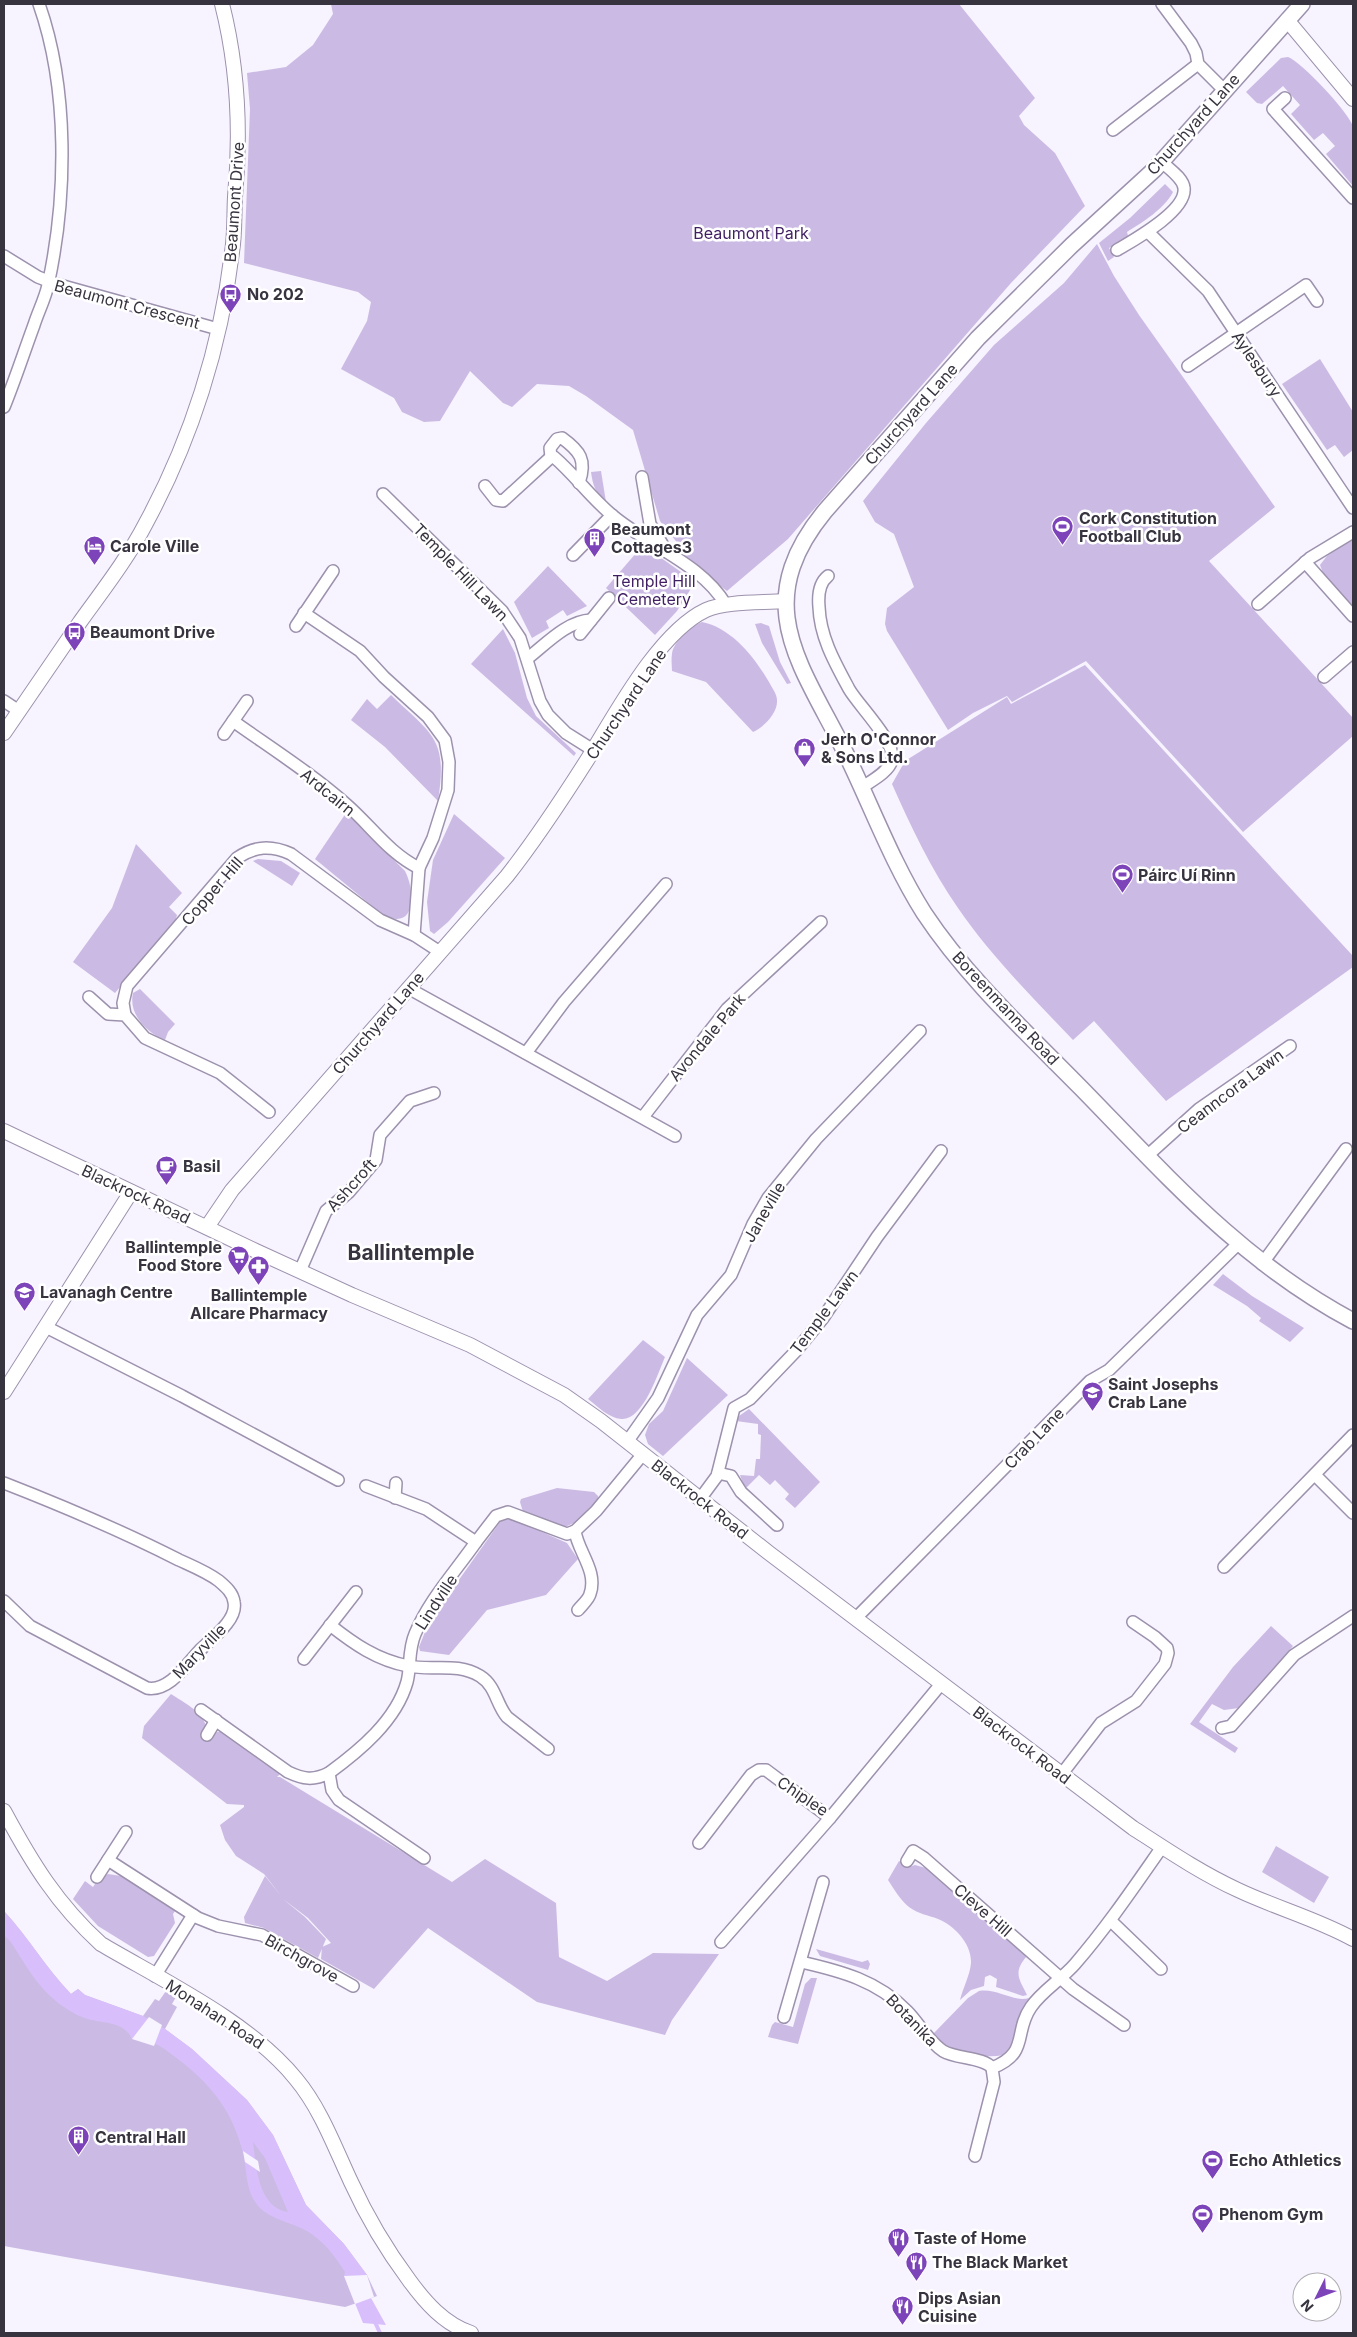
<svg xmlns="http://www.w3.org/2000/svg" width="1357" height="2337" font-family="Inter,sans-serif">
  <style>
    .green { fill: #cbbbe4 }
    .water { fill: #d8bffc; fill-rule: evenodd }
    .pier { fill: #f7f3ff }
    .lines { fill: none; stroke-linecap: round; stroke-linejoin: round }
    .stream { stroke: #d8bffc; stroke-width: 4 }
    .minor-casing { stroke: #9d92ad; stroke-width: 14 }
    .tertiary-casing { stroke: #9d92ad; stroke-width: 16 }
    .secondary-casing { stroke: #9d92ad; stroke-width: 18 }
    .minor { stroke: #fff; stroke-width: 11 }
    .tertiary { stroke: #fff; stroke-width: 14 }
    .secondary { stroke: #fff; stroke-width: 15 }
    .labels { text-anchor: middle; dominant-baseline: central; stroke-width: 5; stroke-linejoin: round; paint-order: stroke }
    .street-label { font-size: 16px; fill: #38343f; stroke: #fff }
    .park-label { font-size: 16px; fill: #401f63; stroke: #fff }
    .poi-label { font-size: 16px; font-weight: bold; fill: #38343f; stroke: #fff; text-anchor: start }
    .district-label { font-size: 21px; font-weight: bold; fill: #38343f; stroke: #fff }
  </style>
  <rect width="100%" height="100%" fill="#f7f3ff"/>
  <g class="green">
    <path d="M331,4h628l76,94 -16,18 5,9 31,28 30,53 -74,77 -223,256 -61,52 -48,-35v-11l-19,-24 -27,-91 -47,-34 -17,-10 -32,-2 -25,23 -9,-4 -33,-32 -30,50 -16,1 -22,-10 -8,-14 -53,-29 26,-48 4,-19 -13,-10 -114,-29 6,-154 -3,-36 39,-6 27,-22 20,-31z"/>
    <path d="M1288,57c15,6 57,52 64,67 4,7 1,51 1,62l-27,-32 9,-8 -12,-13 -9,7 -23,-26 9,-9 -17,-19 -21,18 -5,-1 -11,-11 35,-34z"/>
    <path d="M1165,184l8,8c-9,17 -30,30 -46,40l1,4 -19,12 5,9 -6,4 -9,-18 31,-25z"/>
    <path d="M1097,244l17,32 25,39 136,192 -66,54 144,157v18l-110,96 -157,-171 -74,41 -5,-6 -34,17 -25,17 -61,-99 -2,-7 2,-16 27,-21 -20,-53 -19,-12 -12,-21 63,-78 68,-78 70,-62z"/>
    <path d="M1320,359l33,53v38l-9,7 -9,-12 -8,5 -45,-66z"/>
    <path d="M601,471l5,31c-11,-10 -13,-16 -15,-30z"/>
    <path d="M1353,538v69l-30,-34 -3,-8 7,-9z"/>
    <path d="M643,545l52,37 -18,29 -22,24 -49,-47z"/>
    <path d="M548,566l39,40 -20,10 -4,-6 -17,11 3,7 -17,10 -18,-36z"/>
    <path d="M702,622c30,6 53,36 67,60 3,6 8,12 8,18 1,13 -13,27 -24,32l-47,-50 -34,-11c0,-5 -1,-11 0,-17 1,-12 19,-28 30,-32z"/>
    <path d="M761,623l8,3 11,36 11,21 -4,1 -25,-41 -7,-19z"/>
    <path d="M503,629l12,24 12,45 9,18 40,37 -2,3 -103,-92z"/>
    <path d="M1085,665l268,291v11l-187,134 -72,-80 -21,19c-40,-42 -82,-84 -115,-132 -27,-39 -47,-81 -66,-124l13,-23 102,-64 4,7z"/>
    <path d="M391,695c41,40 57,42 47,106l-53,-54 -34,-27 16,-21 10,10z"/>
    <path d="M346,813l59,58c10,19 12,61 -22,44l-68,-56z"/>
    <path d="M454,814l51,44 -57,64 -14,12 -4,-3 -3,-29 6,-42z"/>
    <path d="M136,844l46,49 -13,14 8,8 -2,7 -60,71 -42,-31 39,-54z"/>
    <path d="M258,859l23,2 19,12 -8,13 -39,-25z"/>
    <path d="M140,989l35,35 -7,8 -3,8c-18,-7 -37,-26 -32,-47z"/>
    <path d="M1223,1274l29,22 52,32 -14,14 -31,-21 2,-3 -14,-12 -34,-21z"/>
    <path d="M643,1340l22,17c-7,16 -22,64 -44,62 -12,-1 -23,-12 -33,-20z"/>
    <path d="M687,1358l41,37 -65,61 -15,-12 -3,-9 4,-11 14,-13z"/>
    <path d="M749,1409l71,73 -25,26 -10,-9 4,-5 -14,-14 -5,5 -11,-10 -14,14 -5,-14 14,1 2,-17h4l1,-24 -3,-1v-10l-22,-3 3,-5z"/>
    <path d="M557,1488l37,4 4,4v4l-22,22 -11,5 -41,-12 -4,-13 1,-3z"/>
    <path d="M505,1519l10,1 52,23 11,16 -32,36 -59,15 -38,45 -29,-4 -1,-4 10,-25 71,-100z"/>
    <path d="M1271,1626l22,20 -54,62 -15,2 -12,-6 -13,18 39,26 -3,5 -45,-29 43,-57z"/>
    <path d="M171,1694c12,8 31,17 35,32l-6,10 10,5 7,-9 6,-1 57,43 -3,3h3l172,105 33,-23 71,44 3,54 48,24 46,-28 66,1 -47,66 -7,15 -128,-33 -109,-74 -54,61 -53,-30 1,-12 9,-4 -23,-25 -25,-19 22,18 21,22 -8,19 -54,-30 -19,-5 -1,-6 21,-41 17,21 -18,-23 -28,-18 -11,-16 -5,-15 24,-18v-2l-17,-1 -85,-66 2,-12z"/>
    <path d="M1276,1846l53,31 -15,26 -52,-31z"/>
    <path d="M899,1861l10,6 6,-2 11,3 101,88c-15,17 -7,24 0,39l-4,1 -27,-9 1,-8 -7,-4 -5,2 -1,9 -13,4 -11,10c3,-12 10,-25 11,-37 1,-19 -17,-38 -33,-44 -10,-4 -20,-5 -29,-12 -8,-6 -15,-18 -21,-27z"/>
    <path d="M108,1874l13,2 54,35 -2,3 2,9 -21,33 -6,1 -50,-31 -25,-27 12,-18 8,6 4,-6z"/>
    <path d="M4,1911c24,26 42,57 67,83l7,-5 7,6 58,21 12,-17 4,2 7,-10 10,6 -4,7 5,3 -12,22 27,20 55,51 26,35 33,70 38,39 23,31 10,21 -32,11 -341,-61z"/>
    <path d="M816,1949l46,13 6,-2 2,4 -2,6 -48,-14z"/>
    <path d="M811,1978h6l-19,66 -30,-7 4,-12 3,-3 18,5 12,-43z"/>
    <path d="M979,1991c18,-3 36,12 50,7 -11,15 -13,48 -25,57 -24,4 -54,-2 -71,-21l35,-36z"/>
  </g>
  <path class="water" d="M4,1911c24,26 42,57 67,83l7,-5 7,6 58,21 22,13 27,20 55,51 26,35 33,70 38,39 23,31 4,23 15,27 -23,-2 -19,-47 1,-4c-10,-16 -21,-31 -38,-41 -16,-9 -35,-11 -48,-24 -15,-17 -11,-38 -17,-58 -10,-37 -29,-62 -59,-86 -8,-6 -16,-13 -25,-18 -8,-4 -18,-5 -26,-6 -8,-19 -31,-15 -47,-21 -7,-2 -15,-7 -21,-11 -24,-16 -38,-41 -53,-65l-7,-7zM253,2142l12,16 23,54c-30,-4 -32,-46 -35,-70z"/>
  <g class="pier">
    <path d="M149,2017l13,8 -8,21 -22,-7z"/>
    <path d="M243,2151l15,10 2,11 -15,-10z"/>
    <path d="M367,2275l7,22 -19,7 -11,-28z"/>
  </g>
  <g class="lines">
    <path class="stream" d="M374,2320l6,13"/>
    <defs>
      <g id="minor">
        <path d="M1162,4l29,39 5,10 2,11 26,26"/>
        <path d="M1285,98l-12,11 80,89"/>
        <path d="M1113,130l85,-66"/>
        <path d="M1148,232l60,59 145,217"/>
        <path d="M1117,250c17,-10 70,-39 67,-62 -1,-10 -15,-19 -22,-26"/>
        <path d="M4,256l34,21 18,7 162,45"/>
        <path d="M1188,366l118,-81 11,16"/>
        <path d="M4,407c11,-27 20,-55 30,-82 4,-13 11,-26 14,-40 19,-87 21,-196 -9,-281"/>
        <path d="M551,457l-1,-9 7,-9 5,-1c18,13 25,22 17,45"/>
        <path d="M642,477l8,47 17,28"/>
        <path d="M485,486l11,14 7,1 48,-44h3c21,18 37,41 59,59 36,30 89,48 113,89"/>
        <path d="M383,494l119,117 18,27 20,63 8,14 18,18 27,17"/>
        <path d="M573,555l39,-40"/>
        <path d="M1305,562l48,54"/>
        <path d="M828,576c-9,7 -10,20 -9,31 1,30 16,56 30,82 9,16 47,53 43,71 -3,12 -21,21 -31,28"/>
        <path d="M1258,604l52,-46 43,-26"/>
        <path d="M304,613l56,38 24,26 44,40 17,23 4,22 -1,28 -15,48 -14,30 -5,67"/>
        <path d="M296,626l37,-55"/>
        <path d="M580,634l29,-36"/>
        <path d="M528,658c18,-14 39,-37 63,-38"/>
        <path d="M1324,677l29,-25"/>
        <path d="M4,701l15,10"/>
        <path d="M233,721c38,27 79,53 114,84 25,22 42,48 72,63"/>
        <path d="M224,734l23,-33"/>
        <path d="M408,988l267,148"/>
        <path d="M89,997l19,17 17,1 20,23 75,35 49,39"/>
        <path d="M125,1015l-2,-12 4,-17 110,-128c18,-12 34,-13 54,-4l89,66 34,15 26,17"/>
        <path d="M526,1053l38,-51 102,-118"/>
        <path d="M643,1117l84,-108 94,-87"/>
        <path d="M1147,1156l52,-47 91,-63"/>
        <path d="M1262,1264l84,-115"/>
        <path d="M300,1271l26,-60 23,-19 27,-32 4,-25 30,-34 24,-8"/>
        <path d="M46,1327l136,69 156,84"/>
        <path d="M627,1442l31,-44 39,-83 34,-40 22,-51 15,-26 48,-59 104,-108"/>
        <path d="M718,1473l13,3 10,16 36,33"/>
        <path d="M1315,1475l38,38"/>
        <path d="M4,1483c59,23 118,48 175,77 13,6 28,12 40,21 7,6 14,12 15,21 4,18 -23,37 -34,48 -14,15 -31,42 -53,38l-117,-62 -26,-25"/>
        <path d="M366,1486l60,23 50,33 20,-26 12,-4 59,22 8,-3"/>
        <path d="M395,1498l1,-15"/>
        <path d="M700,1499l17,-23 17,-68 16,-9 46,-48 27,-33 54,-81 64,-86"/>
        <path d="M1224,1567l129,-132"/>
        <path d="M578,1610c4,-5 11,-11 12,-16 8,-23 -12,-42 -15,-63l21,-20 47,-57"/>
        <path d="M856,1618l234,-237 19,-11 129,-126"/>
        <path d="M330,1625c24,19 47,35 78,41 25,5 49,-4 72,10 16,10 16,28 27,41l41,32"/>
        <path d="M304,1659l52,-67"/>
        <path d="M201,1710l87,62c15,7 25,9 41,1l3,17 7,10 85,58"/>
        <path d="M1222,1728l9,-2 63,-71 59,-39"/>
        <path d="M207,1735l9,-15"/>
        <path d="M329,1773c30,-22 67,-52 78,-91 4,-15 1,-32 8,-48 14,-34 40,-62 61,-92"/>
        <path d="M1061,1775l40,-52 35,-22 29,-37 3,-11 -1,-5 -12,-11 -22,-15"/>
        <path d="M699,1843l52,-68 8,-5h7l64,48 111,-134"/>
        <path d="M108,1860l90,58 20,8 44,9 91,51"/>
        <path d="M907,1861l6,-10 11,7 149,131 51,36"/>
        <path d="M97,1877l29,-45"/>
        <path d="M1111,1921l50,48"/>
        <path d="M721,1942l109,-124"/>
        <path d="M801,1962c40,9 77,19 106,49 12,12 21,30 36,40 13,8 41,6 49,17"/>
        <path d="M155,1976l38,-61"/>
        <path d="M784,2017l39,-135"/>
        <path d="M975,2156l19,-74 -2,-14c38,-15 21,-35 39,-61 11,-16 31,-28 44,-43 32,-37 59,-77 87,-117"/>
      </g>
      <g id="tertiary">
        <path d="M1287,20l66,79"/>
        <path d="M4,733c25,-37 51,-74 76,-111 23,-32 48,-64 66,-99 45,-83 75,-177 86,-271 3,-18 2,-37 3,-55 6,-65 3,-130 -13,-193"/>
        <path d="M4,1131l252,120 96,44 118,50 94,50 37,26 168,132 364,275c34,22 68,45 105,62 38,18 79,29 115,49"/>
        <path d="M207,1227l25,-37 275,-314c30,-38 56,-78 82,-119 27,-44 70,-125 117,-147 20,-9 57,-7 79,-9"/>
        <path d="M4,1392l127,-200"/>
        <path d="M4,1811c28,52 53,93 97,133 63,37 149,78 195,135 25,30 39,69 55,103 16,35 35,67 58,98 16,22 35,44 62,53"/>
      </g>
      <path id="secondary" d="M1302,4l-147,165 -83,76 -94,93 -153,173c-78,95 -22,155 23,247 25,52 45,106 76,155 43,65 102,119 157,175 86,88 161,174 272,233"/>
    </defs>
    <use href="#minor" class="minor-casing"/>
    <use href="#tertiary" class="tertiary-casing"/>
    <use href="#secondary" class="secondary-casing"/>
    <use href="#minor" class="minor"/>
    <use href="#tertiary" class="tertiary"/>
    <use href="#secondary" class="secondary"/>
  </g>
  <defs>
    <symbol id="bus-pin" viewBox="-11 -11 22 30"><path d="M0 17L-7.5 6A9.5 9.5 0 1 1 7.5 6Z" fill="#7d43b9" stroke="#fff"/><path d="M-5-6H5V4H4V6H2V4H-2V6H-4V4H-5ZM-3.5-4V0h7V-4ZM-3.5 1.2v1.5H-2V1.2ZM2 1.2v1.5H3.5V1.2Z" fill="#fff"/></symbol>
    <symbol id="stadium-pin" viewBox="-11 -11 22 30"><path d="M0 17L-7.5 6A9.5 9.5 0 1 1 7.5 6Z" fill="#7d43b9" stroke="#fff"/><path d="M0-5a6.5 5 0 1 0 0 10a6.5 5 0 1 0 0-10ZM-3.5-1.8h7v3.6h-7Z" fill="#fff"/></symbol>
    <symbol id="building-pin" viewBox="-11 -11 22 30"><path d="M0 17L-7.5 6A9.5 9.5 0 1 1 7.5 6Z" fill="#7d43b9" stroke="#fff"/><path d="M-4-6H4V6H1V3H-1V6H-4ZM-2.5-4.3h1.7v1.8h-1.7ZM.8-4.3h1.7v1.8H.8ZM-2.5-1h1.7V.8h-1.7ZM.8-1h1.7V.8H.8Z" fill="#fff"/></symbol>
    <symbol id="hotel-pin" viewBox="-11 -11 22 30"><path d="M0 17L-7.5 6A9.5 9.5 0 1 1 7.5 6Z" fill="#7d43b9" stroke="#fff"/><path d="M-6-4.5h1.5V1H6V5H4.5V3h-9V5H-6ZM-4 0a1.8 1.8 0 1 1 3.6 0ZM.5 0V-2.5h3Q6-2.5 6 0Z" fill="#fff"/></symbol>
    <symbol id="shop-pin" viewBox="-11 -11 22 30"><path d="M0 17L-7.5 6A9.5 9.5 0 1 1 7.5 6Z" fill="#7d43b9" stroke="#fff"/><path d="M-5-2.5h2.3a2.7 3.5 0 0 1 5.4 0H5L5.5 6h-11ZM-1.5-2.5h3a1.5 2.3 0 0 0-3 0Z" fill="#fff"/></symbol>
    <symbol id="cafe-pin" viewBox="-11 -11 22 30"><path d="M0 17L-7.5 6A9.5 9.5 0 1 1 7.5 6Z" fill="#7d43b9" stroke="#fff"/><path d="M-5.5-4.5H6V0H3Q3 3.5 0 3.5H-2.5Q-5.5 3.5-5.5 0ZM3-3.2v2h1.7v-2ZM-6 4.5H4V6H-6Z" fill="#fff"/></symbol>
    <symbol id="supermarket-pin" viewBox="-11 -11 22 30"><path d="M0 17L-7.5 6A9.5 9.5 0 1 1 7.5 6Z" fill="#7d43b9" stroke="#fff"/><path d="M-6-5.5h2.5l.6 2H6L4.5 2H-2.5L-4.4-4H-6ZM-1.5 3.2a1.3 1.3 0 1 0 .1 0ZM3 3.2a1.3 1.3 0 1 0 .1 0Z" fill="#fff"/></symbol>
    <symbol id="pharmacy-pin" viewBox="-11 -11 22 30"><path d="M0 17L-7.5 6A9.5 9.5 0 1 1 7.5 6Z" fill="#7d43b9" stroke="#fff"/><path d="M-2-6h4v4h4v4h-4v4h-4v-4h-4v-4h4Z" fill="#fff"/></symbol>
    <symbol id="school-pin" viewBox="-11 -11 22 30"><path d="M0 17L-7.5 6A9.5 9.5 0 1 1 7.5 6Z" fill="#7d43b9" stroke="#fff"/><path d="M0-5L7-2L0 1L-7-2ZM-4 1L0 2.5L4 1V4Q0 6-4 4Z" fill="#fff"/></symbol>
    <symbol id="restaurant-pin" viewBox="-11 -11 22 30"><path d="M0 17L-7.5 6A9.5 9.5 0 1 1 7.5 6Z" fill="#7d43b9" stroke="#fff"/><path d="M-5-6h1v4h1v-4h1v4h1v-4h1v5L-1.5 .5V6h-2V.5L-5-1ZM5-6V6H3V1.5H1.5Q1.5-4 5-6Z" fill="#fff"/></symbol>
  </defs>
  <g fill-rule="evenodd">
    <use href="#bus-pin" x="218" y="282" width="25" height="34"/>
    <use href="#stadium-pin" x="1050" y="514" width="25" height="34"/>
    <use href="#building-pin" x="582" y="526" width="25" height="34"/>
    <use href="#hotel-pin" x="82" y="534" width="25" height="34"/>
    <use href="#bus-pin" x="62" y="620" width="25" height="34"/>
    <use href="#shop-pin" x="792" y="736" width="25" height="34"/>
    <use href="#stadium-pin" x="1110" y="862" width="25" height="34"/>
    <use href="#cafe-pin" x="154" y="1154" width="25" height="34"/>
    <use href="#supermarket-pin" x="226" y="1244" width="25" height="34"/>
    <use href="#pharmacy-pin" x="246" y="1254" width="25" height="34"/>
    <use href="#school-pin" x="12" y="1280" width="25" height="34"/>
    <use href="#school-pin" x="1080" y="1380" width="25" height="34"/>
    <use href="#building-pin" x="66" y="2124" width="25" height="34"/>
    <use href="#stadium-pin" x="1200" y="2148" width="25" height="34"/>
    <use href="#stadium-pin" x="1190" y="2202" width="25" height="34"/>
    <use href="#restaurant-pin" x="886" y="2226" width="25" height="34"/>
    <use href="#restaurant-pin" x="904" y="2250" width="25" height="34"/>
    <use href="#restaurant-pin" x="890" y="2294" width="25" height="34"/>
  </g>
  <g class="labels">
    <g class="street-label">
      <text transform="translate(1193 124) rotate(-48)">Churchyard Lane</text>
      <text transform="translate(234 202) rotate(-86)">Beaumont Drive</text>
      <text transform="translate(127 304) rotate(15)">Beaumont Crescent</text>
      <text transform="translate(1257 364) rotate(56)">Aylesbury</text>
      <text transform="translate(911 414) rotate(-48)">Churchyard Lane</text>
      <text transform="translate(461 572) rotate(46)">Temple Hill Lawn</text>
      <text transform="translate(626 704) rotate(-56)">Churchyard Lane</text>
      <text transform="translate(328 792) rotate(39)">Ardcairn</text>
      <text transform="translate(212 891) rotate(-49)">Copper Hill</text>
      <text transform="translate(1006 1008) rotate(47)">Boreenmanna Road</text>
      <text transform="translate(378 1023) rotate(-49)">Churchyard Lane</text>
      <text transform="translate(707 1037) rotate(-50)">Avondale Park</text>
      <text transform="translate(1230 1091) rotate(-37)">Ceanncora Lawn</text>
      <text transform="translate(351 1185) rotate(-48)">Ashcroft</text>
      <text transform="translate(136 1194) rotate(25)">Blackrock Road</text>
      <text transform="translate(764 1212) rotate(-60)">Janeville</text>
      <text transform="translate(824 1312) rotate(-53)">Temple Lawn</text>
      <text transform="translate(1034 1438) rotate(-46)">Crab Lane</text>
      <text transform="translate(700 1499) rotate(38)">Blackrock Road</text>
      <text transform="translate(436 1602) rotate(-57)">Lindville</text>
      <text transform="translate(199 1651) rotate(-46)">Maryville</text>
      <text transform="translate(1022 1745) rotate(37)">Blackrock Road</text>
      <text transform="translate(803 1796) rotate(34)">Chiplee</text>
      <text transform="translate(983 1910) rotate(41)">Cleve Hill</text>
      <text transform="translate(302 1958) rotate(29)">Birchgrove</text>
      <text transform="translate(215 2014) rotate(33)">Monahan Road</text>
      <text transform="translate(912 2020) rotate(46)">Botanika</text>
    </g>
    <g class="park-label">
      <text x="751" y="233">Beaumont Park</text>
      <text x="654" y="581">Temple Hill<tspan x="654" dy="18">Cemetery</tspan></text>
    </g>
    <g class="poi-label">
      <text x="247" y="294">No 202</text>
      <text x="1079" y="518">Cork Constitution<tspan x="1079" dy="18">Football Club</tspan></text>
      <text x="611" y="529">Beaumont<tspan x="611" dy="18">Cottages3</tspan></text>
      <text x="110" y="546">Carole Ville</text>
      <text x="90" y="632">Beaumont Drive</text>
      <text x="821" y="739">Jerh O'Connor<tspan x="821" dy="18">&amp; Sons Ltd.</tspan></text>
      <text x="1138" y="875">Páirc Uí Rinn</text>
      <text x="183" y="1166">Basil</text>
      <text x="222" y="1247" text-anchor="end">Ballintemple<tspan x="222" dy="18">Food Store</tspan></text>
      <text x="40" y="1292">Lavanagh Centre</text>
      <text x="259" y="1295" text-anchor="middle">Ballintemple<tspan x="259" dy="18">Allcare Pharmacy</tspan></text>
      <text x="1108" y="1384">Saint Josephs<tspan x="1108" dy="18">Crab Lane</tspan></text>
      <text x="95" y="2137">Central Hall</text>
      <text x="1229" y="2160">Echo Athletics</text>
      <text x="1219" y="2214">Phenom Gym</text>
      <text x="914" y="2238">Taste of Home</text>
      <text x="932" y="2262">The Black Market</text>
      <text x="918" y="2298">Dips Asian<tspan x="918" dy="18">Cuisine</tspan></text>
    </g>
    <g class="district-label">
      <text x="411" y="1252">Ballintemple</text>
    </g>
  </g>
  <rect width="1357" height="2337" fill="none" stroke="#38343f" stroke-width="10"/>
  <g transform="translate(1317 2297) rotate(228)"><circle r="24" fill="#ffffff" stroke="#afaeb2"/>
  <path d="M0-4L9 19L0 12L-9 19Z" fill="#7d43b9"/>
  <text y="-8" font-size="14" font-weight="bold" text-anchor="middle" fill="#38343f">N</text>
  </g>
</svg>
